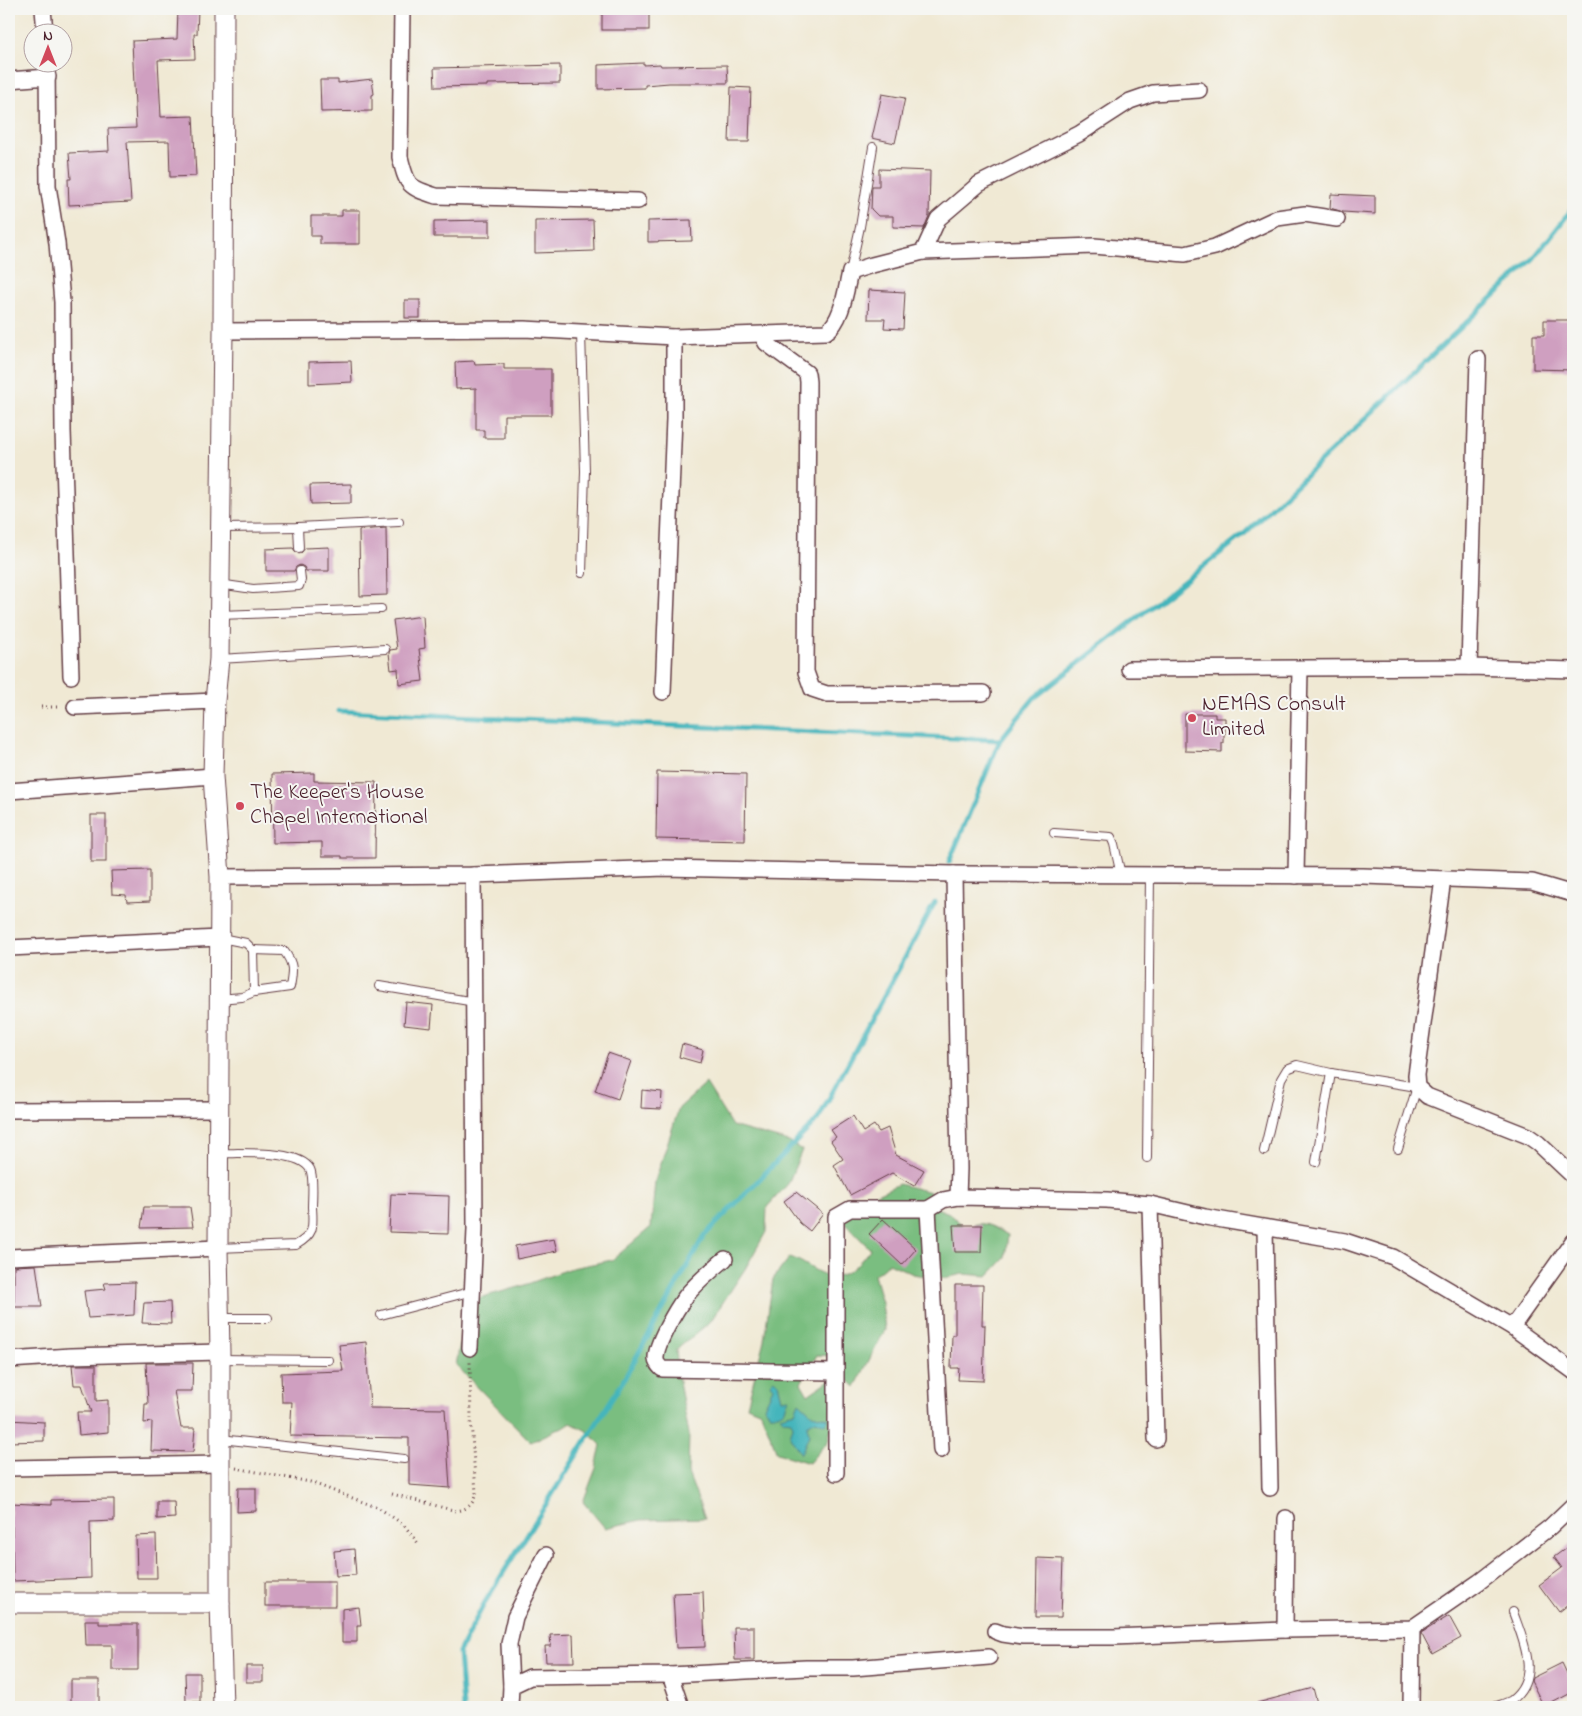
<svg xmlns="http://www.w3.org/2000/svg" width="1582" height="1716" font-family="'Indie Flower',sans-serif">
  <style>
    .forest { fill: #7abe80; stroke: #626e56 }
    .water { fill: #45b5bc; stroke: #486a74 }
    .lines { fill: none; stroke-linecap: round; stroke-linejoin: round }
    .stream { stroke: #45b5bc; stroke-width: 5 }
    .building { fill: #cf9fc0 }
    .service-casing { stroke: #633d44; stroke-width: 10 }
    .minor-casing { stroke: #633d44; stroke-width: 18 }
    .tertiary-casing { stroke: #633d44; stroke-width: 21 }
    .path { stroke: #633d44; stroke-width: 3; stroke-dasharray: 1 4; stroke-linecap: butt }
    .service { stroke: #fff; stroke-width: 8 }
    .minor { stroke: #fff; stroke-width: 15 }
    .tertiary { stroke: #fff; stroke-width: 19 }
    .poi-dot { fill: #d1495b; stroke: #f6f6f2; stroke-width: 2 }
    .labels { text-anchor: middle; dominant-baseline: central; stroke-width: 4; stroke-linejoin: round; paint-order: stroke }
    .poi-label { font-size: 22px; fill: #4a1f2b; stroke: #f6f6f2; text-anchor: start }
  </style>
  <rect width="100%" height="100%" fill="#f6f6f2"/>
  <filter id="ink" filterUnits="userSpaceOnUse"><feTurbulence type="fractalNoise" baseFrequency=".02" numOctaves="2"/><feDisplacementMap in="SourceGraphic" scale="10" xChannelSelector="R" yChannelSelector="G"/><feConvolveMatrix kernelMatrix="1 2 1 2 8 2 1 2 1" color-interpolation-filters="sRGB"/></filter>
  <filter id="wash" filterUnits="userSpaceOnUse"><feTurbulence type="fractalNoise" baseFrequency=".0096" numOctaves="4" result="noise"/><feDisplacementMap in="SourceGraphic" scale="20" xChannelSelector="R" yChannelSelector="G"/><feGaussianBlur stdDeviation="1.12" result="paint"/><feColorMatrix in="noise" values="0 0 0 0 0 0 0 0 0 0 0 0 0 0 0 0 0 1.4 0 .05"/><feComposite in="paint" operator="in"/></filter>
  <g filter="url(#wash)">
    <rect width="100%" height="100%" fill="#f0e9d4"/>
    <g class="forest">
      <path d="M706,1084l26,42 57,16 13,8 -14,34 -21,23 -1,25 -21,37 -35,53 -34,28 3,32 10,52 -1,39 17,45 -64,2 -36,8 -22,-26 13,-34 5,-23 -14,-14 -16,-8 -40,19 -75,-77 12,-64 51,-14 53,-19 40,-8 39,-33 4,-46 24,-73z"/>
      <path d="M899,1184l31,8 4,15 15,6 17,15c18,-9 25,-2 42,7l-3,23 -17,18 -25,-2 -23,5 -27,-5 -24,-11 -15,12 8,28 3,27 -30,57 -11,-11 -11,-20 -16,-1 -16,28 7,12 23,-16 4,33 -7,29 -19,22 -32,-10 -16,-41 -14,-6 17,-66 9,-61 17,-22c13,4 23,14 36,18 20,6 34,-13 44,-26l-26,-27 21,-23z"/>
    </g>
    <g class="water">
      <path d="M774,1379l4,4 4,16 8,-1 -3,4 -2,8 -7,4h-8l-6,-7 9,-19 -3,-5z"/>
      <path d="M799,1402l13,12 17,4 -4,6 -9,-4 -9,5 2,10 -8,19 -11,-17 3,-11 -2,-5 -7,-1 -4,-4 15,-4z"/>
    </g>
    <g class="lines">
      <g class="stream">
        <path d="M339,711l661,29"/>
        <path d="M949,862l51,-122 34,-42 208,-162 291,-277 40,-51"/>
        <path d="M463,1707l-4,-55 26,-50 138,-221 81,-145 114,-117 117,-217"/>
      </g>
    </g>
    <g id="blocks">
      <g class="building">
        <path d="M178,9h20l-1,25h-3l1,25 -37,1 3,57 32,-1 3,60 -26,1 -1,-36 -42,1 4,60 -62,3 -1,-26h3l-2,-26 40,-2 -1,-22 28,-1 -4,-87 45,-2z"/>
        <rect x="602" y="9" width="47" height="21"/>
        <path d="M644,63v2l16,-1 1,2 66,-1 1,18h-59l-24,2v3l-47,1v-24z"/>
        <path d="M560,65v18l-73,1v2l-52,1 -1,-19z"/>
        <path d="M372,79l2,15 -2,1v16l-51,1 -1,-32h18v3z"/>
        <path d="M731,87l20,1 -2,54h-20z"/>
        <path d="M882,94l23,4 -10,45 -23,-5z"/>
        <path d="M879,169l51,2 -1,45 -5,12 -31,-1v-11h-15l-7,-7 1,-23h7z"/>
        <path d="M1331,194l44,2v18l-32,-2 -13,-4z"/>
        <path d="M342,210h18v34h-40v-8h-9v-20h31z"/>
        <path d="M490,220v17h-56v-16z"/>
        <path d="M593,220l1,31 -59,2v-32z"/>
        <path d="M691,220l1,21 -44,1v-21z"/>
        <path d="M869,290l36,2 -2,37 -19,-1 1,-9h-17z"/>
        <rect x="405" y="300" width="15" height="18"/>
        <path d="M1544,320h29v50l-40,-1v-34h11z"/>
        <path d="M351,361l1,21 -43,2v-22z"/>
        <path d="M474,361l1,4 29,-1v5h47v46h-47v23h-20v-8h-8v-42l-20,1 -1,-27z"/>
        <path d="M351,484v19l-40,1 -1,-19z"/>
        <path d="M386,528l1,67 -27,1 -1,-66z"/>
        <path d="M329,547v24h-23l-2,-4 -4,-2 -4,2 -2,4h-28v-22l27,-1 2,3 4,3 3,-2 3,-4z"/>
        <path d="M423,616l2,32 -6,1 4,32 -24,3 -1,-15 -7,1 -2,-17 1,-3 7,-1 -4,-29z"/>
        <path d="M1185,714h30v4h10v16h-1v9h-2v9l-37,-1z"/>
        <path d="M657,772l89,2 -1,67 -89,-2z"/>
        <path d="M314,773v8l62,1 -1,76h-33v-2h-20v-14l-49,1 -1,-69z"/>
        <rect x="91" y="815" width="15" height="47"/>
        <path d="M150,870v31l-23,1 -1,-7 -14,-1 -1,-23z"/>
        <path d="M406,1002l27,3 -2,23 -27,-3z"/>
        <path d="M682,1044l21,6 -3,13 -21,-6z"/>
        <path d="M608,1053l23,8 -13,38 -23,-8z"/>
        <path d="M642,1090l20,2 -1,17 -20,-1z"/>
        <path d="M853,1116l10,16 11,-7 5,7 9,-4 8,27 28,15 -10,16 -22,-13 -42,22 -16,-30 9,-6 -12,-18 5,-4 -5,-7z"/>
        <path d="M796,1192l27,22 -13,17 -10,-8 -16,-22z"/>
        <path d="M391,1194l58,2 -1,38 -59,-2z"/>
        <path d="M144,1207h46l3,20 -52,1z"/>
        <path d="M883,1219l33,30 -14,16 -33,-31z"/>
        <path d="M953,1225h29l-1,27h-26z"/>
        <path d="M554,1239l3,12 -40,8 -2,-13z"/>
        <path d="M36,1265l6,42h-28v-41z"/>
        <path d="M135,1282l-1,33 -46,3 -4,-27 22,-2 -2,-6z"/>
        <path d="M955,1285h28l-1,40h3l-2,56 -25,-1 1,-12h-8l1,-33h3z"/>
        <path d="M170,1302l1,22 -29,-1 2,-20z"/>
        <path d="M366,1342l4,66 75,1 5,79 -41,-3v-47l-119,-2 2,-34h-10l-1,-29 62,-2 -4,-26z"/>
        <path d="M146,1363h47l-1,28h-18l7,37h14l-2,24 -42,-1 1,-29 -8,1 1,-19h3z"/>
        <path d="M72,1365h24v36l12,-1v32l-29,3 -2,-23h14l-9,-27h-8z"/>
        <path d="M9,1420l35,2v19l-35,1z"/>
        <path d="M238,1488h18v23l-19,1z"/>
        <path d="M114,1499v22l-24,1 1,56 -78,3 -1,-55h-2l1,-23 40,2v-5z"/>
        <path d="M157,1501h17l1,17 -18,1z"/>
        <path d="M156,1535l1,43h-20l-1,-42z"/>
        <path d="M1573,1543v58l-14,11 -20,-27 23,-17 -8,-11z"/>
        <path d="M354,1549l2,26 -20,1 -2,-25z"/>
        <path d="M1037,1558l26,1 -2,58h-25z"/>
        <rect x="265" y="1582" width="70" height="24"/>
        <path d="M703,1592l2,55 -29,1 -3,-55z"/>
        <path d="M359,1607l2,18h-4v17h-15v-33z"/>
        <path d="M1449,1616l12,22 -29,16 -11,-21z"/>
        <path d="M85,1620h14v4h39v46h-26v-25h-26z"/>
        <path d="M734,1627h20v33h-19z"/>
        <path d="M573,1634l1,28h-28l-1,-16h6l-1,-11z"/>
        <path d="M1562,1663l11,23v6l-29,15 -13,-26 1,-3z"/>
        <rect x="246" y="1666" width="17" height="16"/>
        <path d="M185,1673h15v29h-14z"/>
        <rect x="71" y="1680" width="28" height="27"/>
        <path d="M1313,1688l5,19h-61v-4z"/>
      </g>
    </g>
  </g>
  <g filter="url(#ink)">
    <use href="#blocks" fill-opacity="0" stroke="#633d44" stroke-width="1"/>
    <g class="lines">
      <defs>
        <g id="service">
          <path d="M850,272l10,-45 13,-80"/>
          <path d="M581,333l4,138 -3,102"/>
          <path d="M298,527l1,21"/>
          <path d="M220,528l78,-1 101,-5"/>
          <path d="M219,584l34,5 46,-3 2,-6 -1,-9"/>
          <path d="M219,615l162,-6"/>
          <path d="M219,659l166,-10"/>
          <path d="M1054,833l57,4 3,7 7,31"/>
          <path d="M253,950l31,1c10,13 9,20 6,36l-36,5"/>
          <path d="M379,986l96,16"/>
          <path d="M219,999l23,-2 12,-5 -1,-42 -7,-7 -25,-5"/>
          <path d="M1264,1151l17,-72 6,-10 10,-4 34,8 86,14 -19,62"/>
          <path d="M218,1153c21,1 81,-4 92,16 4,7 2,29 2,38 1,20 3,27 -16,38l-78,3"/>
          <path d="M1147,1158l3,-283"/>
          <path d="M1316,1162l15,-89"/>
          <path d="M381,1315l92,-24"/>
          <path d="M220,1318h48"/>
          <path d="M220,1359l108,1"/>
          <path d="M220,1439l184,20"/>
          <path d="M1494,1707c5,-2 13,-4 18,-7 29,-23 11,-60 1,-88"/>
        </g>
        <g id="minor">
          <path d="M43,9l2,23"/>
          <path d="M402,9l-2,148c7,29 8,30 36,39l202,5"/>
          <path d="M47,62l1,124 9,57 5,59 1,129 8,245"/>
          <path d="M9,80l39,-3"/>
          <path d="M923,252l15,-33 41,-35 100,-50 51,-33 23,-8 46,-3"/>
          <path d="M223,331l301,-2 150,8 152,-5c16,-10 20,-43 24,-60l22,-7 51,-13 171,-6 91,8 30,-7 62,-29 28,-4 32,5"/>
          <path d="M762,335l4,8 41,30 1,9 -2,290 6,17 15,5 156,-1"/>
          <path d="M1469,667l9,-308"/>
          <path d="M1129,669l340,-2 104,3"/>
          <path d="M663,692l11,-273v-82"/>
          <path d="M75,707l140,-6"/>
          <path d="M9,791l204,-15"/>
          <path d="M954,874l5,295 -1,28"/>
          <path d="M1296,876l4,-207"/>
          <path d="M220,877l253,-2 192,-7 289,6 409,2 169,6 41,12"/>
          <path d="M1443,879l-27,196 1,12 10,9 101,40 10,7 35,33"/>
          <path d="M9,948l210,-10"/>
          <path d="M9,1110l209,-1"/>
          <path d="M1150,1204l6,235"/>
          <path d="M1265,1228l5,260"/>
          <path d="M9,1257l209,-9"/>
          <path d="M725,1259c-14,12 -28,23 -39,37 -9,12 -31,49 -30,63 0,4 3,7 6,10l173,3"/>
          <path d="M1512,1327l61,-86"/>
          <path d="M470,1348l5,-119 -2,-354"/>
          <path d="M9,1360l62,-4 149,-4"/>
          <path d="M941,1450l-13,-241 15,-9 15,-3 149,3 43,4 55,13 140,24 48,16 119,70 61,44"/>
          <path d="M9,1468l211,-4"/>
          <path d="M836,1473v-256l14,-8h78"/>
          <path d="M1285,1630l1,-112"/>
          <path d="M995,1631l8,3 20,3h91l171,-7 127,-2 67,-46 71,-55 23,-22"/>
          <path d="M670,1675l11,32"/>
          <path d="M511,1686l-2,-42 6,-27 31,-62"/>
          <path d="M510,1707l1,-21 19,-9 140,-2 136,-7h47l136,-11"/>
          <path d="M1411,1707l1,-79"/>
        </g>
        <g id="tertiary">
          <path d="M9,1603h211"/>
          <path d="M223,1707l-3,-104v-251l-2,-104 2,-371 -7,-101 2,-75 4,-42 4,-328 1,-322"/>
        </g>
      </defs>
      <use href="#service" class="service-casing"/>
      <use href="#minor" class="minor-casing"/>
      <use href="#tertiary" class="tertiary-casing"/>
      <g class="path">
        <path d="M41,707h19"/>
        <path d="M236,1468l74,14 69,26 25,17 14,18"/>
        <path d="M392,1494l64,17c12,-2 17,-6 20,-18l-5,-73 -1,-58"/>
      </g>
      <use href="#service" class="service"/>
      <use href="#minor" class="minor"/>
      <use href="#tertiary" class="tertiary"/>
    </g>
  </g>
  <g class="poi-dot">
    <circle cx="1192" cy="718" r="5"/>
    <circle cx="240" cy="806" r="5"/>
  </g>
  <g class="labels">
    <g class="poi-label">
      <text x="1202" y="705">NEMAS Consult<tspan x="1202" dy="25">Limited</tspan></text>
      <text x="250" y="793">The Keeper's House<tspan x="250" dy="25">Chapel International</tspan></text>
    </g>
  </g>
  <rect width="1582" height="1716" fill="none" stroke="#f6f6f2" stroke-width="30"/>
  <g transform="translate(48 48)"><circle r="24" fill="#f6f6f2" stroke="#b1a0a2"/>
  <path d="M0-4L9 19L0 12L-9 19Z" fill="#d1495b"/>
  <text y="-8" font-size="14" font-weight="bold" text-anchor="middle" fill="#4a1f2b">N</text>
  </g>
</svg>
